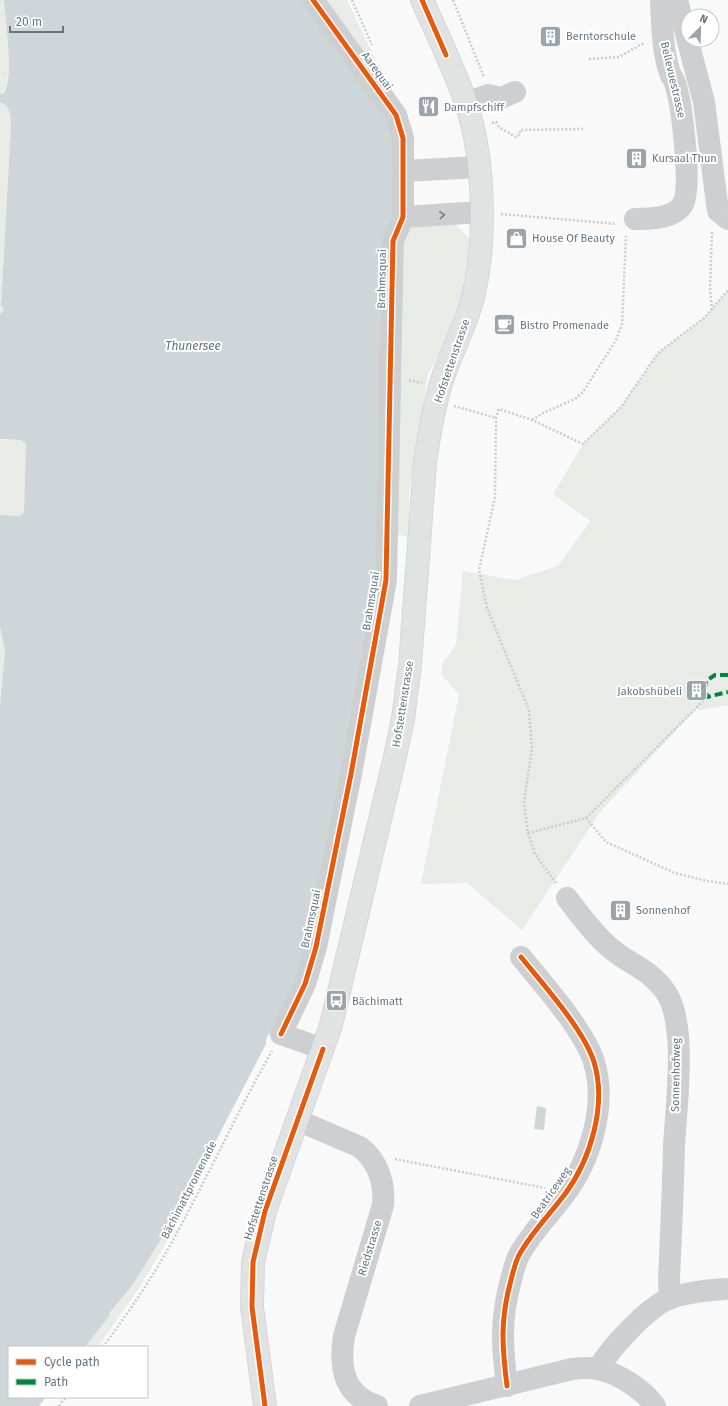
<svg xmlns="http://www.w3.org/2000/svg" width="728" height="1406" font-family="'Fira Sans',sans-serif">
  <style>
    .green { fill: #e8ebe6 }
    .water { fill: #ced6d9 }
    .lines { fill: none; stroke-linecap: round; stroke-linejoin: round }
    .major-casing { stroke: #d5d6d7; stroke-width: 24 }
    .path { stroke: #cbcccd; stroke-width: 2.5; stroke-dasharray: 2 2; stroke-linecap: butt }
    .minor { stroke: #cecfd0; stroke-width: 22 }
    .major { stroke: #e1e2e2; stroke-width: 22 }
    .quiet { stroke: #00873e; stroke-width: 4; stroke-dasharray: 8 4; stroke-linecap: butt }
    .cycleway-casing { stroke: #fff; stroke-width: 8 }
    .cycleway { stroke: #e8590c; stroke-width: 5 }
    .oneway { stroke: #707f8b }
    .labels { text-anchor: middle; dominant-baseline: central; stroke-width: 4; stroke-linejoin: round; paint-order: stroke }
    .poi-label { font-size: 11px; fill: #657683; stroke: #fff; text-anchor: start }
    .street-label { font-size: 11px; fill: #657683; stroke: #fff }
    .water-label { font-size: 12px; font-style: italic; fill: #60757c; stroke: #fff }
  </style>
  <rect width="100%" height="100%" fill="#f9f9f9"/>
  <g class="green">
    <path d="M0,0h4c1,19 11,81 -2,94l-2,-1z"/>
    <path d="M323,0h24l34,72 -7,4z"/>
    <path d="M0,102c11,5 10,12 11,23l-10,180 3,5 -4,4z"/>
    <path d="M411,223l44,1 14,14 -2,41 -16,54 -23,41 -19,119v44l-15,-3 8,-168 2,-123z"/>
    <path d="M728,290v415l-28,5 -3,-2 -96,103 -79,119 -55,-47 -46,1 38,-190 -18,-20 2,-12 13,-17 7,-74 52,9 43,-14 32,-45 -37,-27 30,-50 38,-37 37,-54 46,-35z"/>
    <path d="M0,440h21l5,4 -2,69 -5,3 -19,-1z"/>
    <path d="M0,627l5,24 -5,55z"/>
    <path d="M173,1221l4,4 -38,63 -41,59h-13l47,-61z"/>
  </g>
  <g class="water">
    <path d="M4,0h303l90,131 -1,91 -8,1 -6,316 -4,48 -76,389 -36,63v5l-76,147 -8,2 3,8 -53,85 -23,28 1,1 -25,32h-76v50h37l-7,9h-39v-700l5,-55 -5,-24v-112l19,1 5,-3 2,-69 -5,-4 -21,-1v-125l4,-4 -3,-5 10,-180c-1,-11 0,-18 -11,-23v-9l3,1c12,-13 2,-75 1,-94z"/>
    <path d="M537,1106l9,2 -2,22 -10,-1z"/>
  </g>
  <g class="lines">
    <defs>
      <path id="major" d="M265,1406l-13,-99 1,-45 12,-51 66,-186 63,-264 9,-42 7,-54 15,-202c4,-29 9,-58 18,-86 9,-26 22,-50 29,-76 15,-57 13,-142 -6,-198 -12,-35 -29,-69 -44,-103"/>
    </defs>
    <use href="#major" class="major-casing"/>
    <g class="path">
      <path d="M352,0l20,45"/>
      <path d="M453,0l31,77"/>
      <path d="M589,59l30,-2 25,-14"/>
      <path d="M492,123l4,-1 3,5 17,10 4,-3v-4l64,-1"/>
      <path d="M501,214l116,10"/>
      <path d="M712,310l-2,-22 2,-57"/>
      <path d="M409,380l13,3"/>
      <path d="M454,406l42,12"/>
      <path d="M532,420l11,-7 32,-14 8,-7 33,-52 6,-16 4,-88"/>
      <path d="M586,818l20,24 69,31 32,8 21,3"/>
      <path d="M528,833l58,-15 121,-121"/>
      <path d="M556,883l-21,-29 -7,-21 -4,-31 8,-53 -3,-39 -42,-102 -8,-38 16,-73 1,-79 3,-9 33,11 51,24 38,-37 37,-54 46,-35 24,-28"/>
      <path d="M395,1159l150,29"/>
      <path d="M103,1347c23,-31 45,-63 64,-96 37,-66 68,-135 105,-200"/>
      <path d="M59,1406l7,-9"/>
    </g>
    <g class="minor">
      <path d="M313,0l83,115 7,23v79l-10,24 -7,339 -35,194 -35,173 -11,37 -24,50 42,15"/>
      <path d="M677,0l27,102 14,109 10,8"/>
      <path d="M466,103l22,-8 13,3 14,-6"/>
      <path d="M404,171l74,-4"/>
      <path d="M403,217l79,-5"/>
      <path d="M635,219c14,0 39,0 48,-15 9,-17 -1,-97 -7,-118 -1,-6 -6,-10 -7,-16 -7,-22 -7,-48 -8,-70"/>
      <path d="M567,898c13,17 25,34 41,48 19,18 40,21 57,45 23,31 11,116 9,155 -1,45 -3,89 -5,134l1,19"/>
      <path d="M297,1120l63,27c18,14 25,36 23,58l-39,131c-5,31 -1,59 33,70"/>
      <path d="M598,1369c13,-22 49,-61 72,-71 18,-6 39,-8 58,-9"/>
      <path d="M507,1386c-5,-40 -7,-66 4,-106 2,-8 4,-17 8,-25 12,-22 31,-41 46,-61 26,-35 42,-90 29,-132 -10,-32 -51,-78 -73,-105"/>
      <path d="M420,1406l152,-37c9,-1 17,-2 25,0 21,4 46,20 58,37"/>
    </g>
    <use href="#major" class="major"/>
    <path class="quiet" d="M728,675h-13l-9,6 -1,7 2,9 21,-5"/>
    <defs>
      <g id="cycleway">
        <path d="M422,0l24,55"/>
        <path d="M281,1034l24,-50 11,-37 35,-173 35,-194 7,-339 10,-24v-79l-7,-23 -83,-115"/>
        <path d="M507,1386c-5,-40 -7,-66 4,-106 2,-8 4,-17 8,-25 12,-22 31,-41 46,-61 26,-35 42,-90 29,-132 -10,-32 -51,-78 -73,-105"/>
        <path d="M265,1406l-13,-99 1,-45 12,-51 58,-162"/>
      </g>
    </defs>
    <use href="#cycleway" class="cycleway-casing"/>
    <use href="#cycleway" class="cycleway"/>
  </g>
  <defs><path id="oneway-chevron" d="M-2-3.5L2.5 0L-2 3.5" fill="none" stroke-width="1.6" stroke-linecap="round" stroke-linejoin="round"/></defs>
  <use class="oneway" href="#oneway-chevron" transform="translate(442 215) rotate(-3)"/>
  <defs>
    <symbol id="building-square" viewBox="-11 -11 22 22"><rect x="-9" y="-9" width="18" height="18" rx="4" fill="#99a4ac" stroke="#fff"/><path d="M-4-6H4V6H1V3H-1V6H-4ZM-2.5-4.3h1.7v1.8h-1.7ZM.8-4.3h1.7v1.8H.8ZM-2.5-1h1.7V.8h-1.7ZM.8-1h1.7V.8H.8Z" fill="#fff"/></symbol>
    <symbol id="restaurant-square" viewBox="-11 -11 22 22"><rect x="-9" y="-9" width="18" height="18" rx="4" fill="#99a4ac" stroke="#fff"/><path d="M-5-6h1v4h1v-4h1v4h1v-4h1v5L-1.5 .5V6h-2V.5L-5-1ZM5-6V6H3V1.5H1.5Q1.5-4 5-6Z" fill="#fff"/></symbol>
    <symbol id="shop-square" viewBox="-11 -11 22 22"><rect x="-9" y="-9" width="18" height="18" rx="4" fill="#99a4ac" stroke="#fff"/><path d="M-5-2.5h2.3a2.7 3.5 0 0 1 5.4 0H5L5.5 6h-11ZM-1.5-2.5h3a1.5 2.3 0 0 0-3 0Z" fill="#fff"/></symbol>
    <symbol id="cafe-square" viewBox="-11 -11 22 22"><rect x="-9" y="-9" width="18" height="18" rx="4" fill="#99a4ac" stroke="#fff"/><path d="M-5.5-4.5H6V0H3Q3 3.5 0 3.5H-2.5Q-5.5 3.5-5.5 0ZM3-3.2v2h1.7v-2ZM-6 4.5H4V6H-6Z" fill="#fff"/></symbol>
    <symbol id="bus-square" viewBox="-11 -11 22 22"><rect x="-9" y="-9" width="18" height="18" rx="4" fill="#99a4ac" stroke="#fff"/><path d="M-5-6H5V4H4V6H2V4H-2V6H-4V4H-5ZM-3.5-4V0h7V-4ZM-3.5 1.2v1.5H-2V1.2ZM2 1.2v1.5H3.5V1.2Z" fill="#fff"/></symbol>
  </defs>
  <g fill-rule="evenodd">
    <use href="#building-square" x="538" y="24" width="25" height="25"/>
    <use href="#restaurant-square" x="416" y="94" width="25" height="25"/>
    <use href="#building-square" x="624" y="146" width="25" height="25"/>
    <use href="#shop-square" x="504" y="226" width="25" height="25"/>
    <use href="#cafe-square" x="492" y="312" width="25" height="25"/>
    <use href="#building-square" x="684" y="678" width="25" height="25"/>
    <use href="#building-square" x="608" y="898" width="25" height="25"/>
    <use href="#bus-square" x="324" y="988" width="25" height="25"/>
  </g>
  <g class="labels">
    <g class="poi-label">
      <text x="566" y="36">Berntorschule</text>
      <text x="444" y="107">Dampfschiff</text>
      <text x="652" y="158">Kursaal Thun</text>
      <text x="532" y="238">House Of Beauty</text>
      <text x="520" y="325">Bistro Promenade</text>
      <text x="682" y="691" text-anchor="end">Jakobshübeli</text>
      <text x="636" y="910">Sonnenhof</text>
      <text x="352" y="1001">Bächimatt</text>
    </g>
    <g class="street-label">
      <text transform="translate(377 71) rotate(54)">Aarequai</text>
      <text transform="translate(673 80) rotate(77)">Bellevuestrasse</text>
      <text transform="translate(382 279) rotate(-89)">Brahmsquai</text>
      <text transform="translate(452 361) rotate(-71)">Hofstettenstrasse</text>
      <text transform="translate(371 601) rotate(-81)">Brahmsquai</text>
      <text transform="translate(403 704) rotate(-81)">Hofstettenstrasse</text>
      <text transform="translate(311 919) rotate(-78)">Brahmsquai</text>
      <text transform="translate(676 1075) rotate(-89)">Sonnenhofweg</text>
      <text transform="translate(189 1190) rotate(-63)">Bächimattpromenade</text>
      <text transform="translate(551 1193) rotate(-55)">Beatriceweg</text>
      <text transform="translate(261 1198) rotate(-72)">Hofstettenstrasse</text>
      <text transform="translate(370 1248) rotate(-73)">Riedstrasse</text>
    </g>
    <g class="water-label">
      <text x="193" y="346">Thunersee</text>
    </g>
  </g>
  <rect x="8" y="1346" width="140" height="52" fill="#ffffff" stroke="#c1c8cd"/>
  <rect x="16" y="1359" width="20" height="6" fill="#e8590c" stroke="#c1c8cd"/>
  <text x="44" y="1366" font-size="12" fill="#657683">Cycle path</text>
  <rect x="16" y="1379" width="20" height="6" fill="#00873e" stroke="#c1c8cd"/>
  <text x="44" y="1386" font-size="12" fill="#657683">Path</text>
  <g transform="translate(700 28) rotate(23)"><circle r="19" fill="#ffffff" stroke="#c1c8cd"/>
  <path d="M0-3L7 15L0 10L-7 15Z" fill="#99a4ac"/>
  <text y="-6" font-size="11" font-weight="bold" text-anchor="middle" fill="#657683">N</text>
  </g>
  <path d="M10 26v6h53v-6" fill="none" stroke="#657683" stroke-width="2"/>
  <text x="16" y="26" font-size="12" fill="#657683" stroke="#ffffff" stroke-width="3" paint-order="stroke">20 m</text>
</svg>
